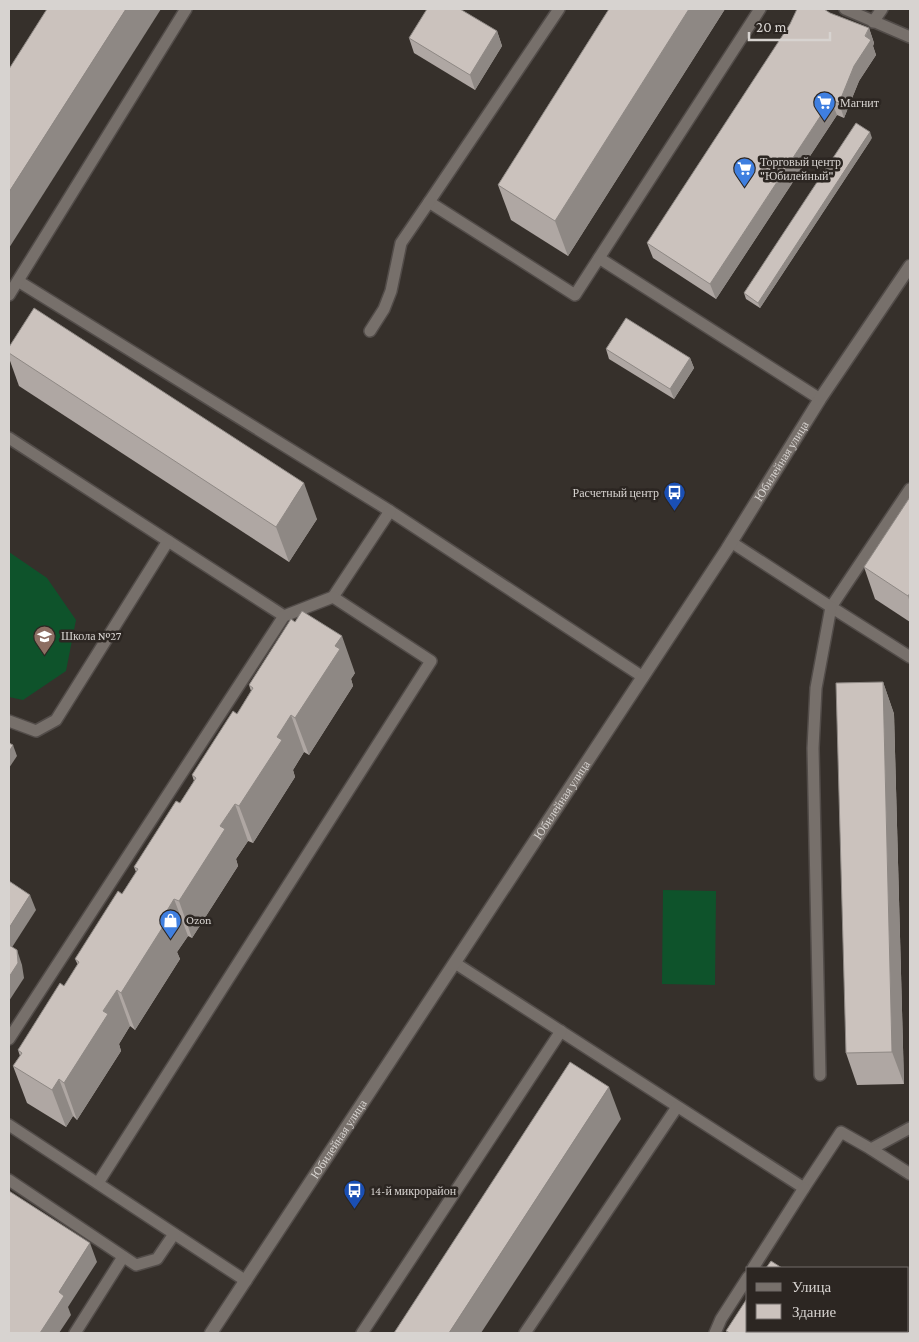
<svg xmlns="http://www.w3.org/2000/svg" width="919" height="1342" font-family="'Crimson Pro',serif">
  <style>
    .pitch { fill: #0e532b }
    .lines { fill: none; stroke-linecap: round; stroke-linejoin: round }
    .service-casing { stroke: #524c49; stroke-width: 14 }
    .tertiary-casing { stroke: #524c49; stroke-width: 15 }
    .service { stroke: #77706b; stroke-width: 11 }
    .tertiary { stroke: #77706b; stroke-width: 12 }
    .wall { fill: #afa7a3 }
    .shaded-wall { fill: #8e8884 }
    .building { fill: #cbc2bd; stroke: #8e8884 }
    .labels { text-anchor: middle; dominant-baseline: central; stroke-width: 5; stroke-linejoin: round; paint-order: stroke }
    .poi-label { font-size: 12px; fill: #d7d3d0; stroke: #2c2622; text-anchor: start }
    .street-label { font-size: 12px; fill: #d7d3d0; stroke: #2c2622 }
  </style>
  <rect width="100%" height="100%" fill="#36302b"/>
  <g class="pitch">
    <path d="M9,552l38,26 29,42 -10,51 -43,29 -14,-3z"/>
    <path d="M663,890l53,1 -1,94 -53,-1z"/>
  </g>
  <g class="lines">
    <defs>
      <g id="service">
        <path d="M845,9l65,28"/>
        <path d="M873,22l9,-13"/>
        <path d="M429,202l146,93 185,-286"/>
        <path d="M599,258l221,141"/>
        <path d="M18,281l372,230 253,166"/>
        <path d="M9,295l177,-286"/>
        <path d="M370,331l14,-22 7,-18 10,-48 28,-41 130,-193"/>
        <path d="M9,438l275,178"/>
        <path d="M910,489l-79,118 79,50"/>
        <path d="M731,542l100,65 -15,81 -3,60 7,327"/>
        <path d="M9,721l27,10 20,-11 112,-179"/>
        <path d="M455,963l349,225 37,-56 30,17 39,-21"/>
        <path d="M9,1039l275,-423 49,-19 57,-86"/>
        <path d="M9,1125l237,156"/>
        <path d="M871,1149l39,25"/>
        <path d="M9,1180l127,85 21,-6 17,-25"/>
        <path d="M98,1183l333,-522 -98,-64"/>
        <path d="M753,1268l51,-80"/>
        <path d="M75,1333l48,-76"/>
        <path d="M362,1333l199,-302"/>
        <path d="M525,1333l152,-226"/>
        <path d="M715,1333l6,-14 27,-42"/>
      </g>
      <g id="tertiary">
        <path id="s1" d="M211,1333l516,-784 93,-150 90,-133"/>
      </g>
    </defs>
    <use href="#service" class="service-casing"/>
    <use href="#tertiary" class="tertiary-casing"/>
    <use href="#service" class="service"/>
    <use href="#tertiary" class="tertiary"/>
  </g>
  <g class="wall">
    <path d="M609,9h116l-157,247 -57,-36 -13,-35z"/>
    <path d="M830,13l39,15 5,15 -1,3 3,9 -17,26 -15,37 -7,-3 -121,184 -63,-41 -6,-15z"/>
    <path d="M497,31l5,15 -27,44 -61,-37 -5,-15z"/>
    <path d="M872,138l-112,170 -14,-9 -2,-6z"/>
    <path d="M9,347l308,172 -28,43 -270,-176 -10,-28z"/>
    <path d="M606,349l84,9 4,10 -20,31 -65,-40z"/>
    <path d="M910,497v125l-35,-23 -11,-32z"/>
    <path d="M355,673l-4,6 2,7 -44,69 -5,-3 -11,18 2,7 -42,66 -5,-2 -12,18 2,7 -46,72 -4,-2 -11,16 3,7 -45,71 -5,-4 -11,18 2,7 -44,69 -4,-4 -7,11 -39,-24 -14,-37 7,-10 -2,-6 46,-64 14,-21 -3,-6 47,-65 14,-22 -2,-5 46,-64 14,-22 -2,-6 45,-61 14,-23 -2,-6z"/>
    <path d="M883,682l11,32 10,370 -47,1 -11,-32z"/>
  </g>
  <g class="shaded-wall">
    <path d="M126,9h35l-152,239v-56z"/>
    <path d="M689,9h36l-157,247 -13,-35z"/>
    <path d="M869,28l5,15 -1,3 3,9 -17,26 -15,37 -5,-15z"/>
    <path d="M497,31l5,15 -27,44 -5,-15z"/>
    <path d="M831,100l6,15 -121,184 -6,-15z"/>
    <path d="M870,132l2,6 -112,170 -2,-5z"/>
    <path d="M690,358l4,10 -20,31 -4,-10z"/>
    <path d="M304,483l13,36 -28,43 -13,-35z"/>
    <path d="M910,593v10l-2,-7z"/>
    <path d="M342,636l13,37 -4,6 2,7 -44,69 -14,-37 40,-72z"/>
    <path d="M883,682l11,32 10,370 -12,-32z"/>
    <path d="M291,715l13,37 -11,18 2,7 -42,66 -14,-37 38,-69z"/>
    <path d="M13,745l4,11 -8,12v-16z"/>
    <path d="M235,804l13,37 -12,18 2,7 -46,72 -13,-37 41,-75z"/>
    <path d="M30,895l6,15 -27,42v-24z"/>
    <path d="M174,899l14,37 -11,16 3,7 -45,71 -14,-37 41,-74z"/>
    <path d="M17,950l5,15 2,13 -15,23v-24z"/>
    <path d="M117,990l13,36 -11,18 2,7 -44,69 -13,-37 39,-72z"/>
    <path d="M59,1079l14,37 -7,11 -14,-37z"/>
    <path d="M609,1087l12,32 -140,214h-32z"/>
    <path d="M90,1243l7,19 -29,45 3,8 -12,18h-19l19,-41z"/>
  </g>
  <g class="building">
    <path d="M47,9h79l-117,183v-123z"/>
    <path d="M427,9h33l37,22 -27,44 -61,-37z"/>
    <path d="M609,9h80l-134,212 -57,-36z"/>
    <path d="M797,9h27l6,4 39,15 -4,8 6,4 -17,26 -15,37 -8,-3 -121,184 -63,-41 143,-219z"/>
    <path d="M856,123l14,9 -112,171 -14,-10z"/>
    <path d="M34,308l270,175 -28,44 -267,-174v-6z"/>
    <path d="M626,318l64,40 -20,31 -64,-40z"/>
    <path d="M910,497v96l-2,3 -44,-29z"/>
    <path d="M302,611l40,25 -7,10 5,3 -45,69 -4,-3 -14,22 5,3 -43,66 -4,-2 -15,22 5,3 -46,72 -5,-2 -12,20 4,3 -45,71 -4,-3 -14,21 5,3 -44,69 -5,-4 -7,11 -39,-24 9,-13 -4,-3 42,-67 4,3 15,-24 -4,-3 43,-68 4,3 16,-25 -4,-2 42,-66 4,2 16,-25 -4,-3 41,-64 4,3 16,-26 -4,-3 42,-66 4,3z"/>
    <path d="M883,682l9,370 -46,1 -10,-370z"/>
    <path d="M9,743l4,2 -4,7z"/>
    <path d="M9,881l21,14 -21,33z"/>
    <path d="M9,945l8,5 1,13 -9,14z"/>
    <path d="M570,1062l39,25 -160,246h-55z"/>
    <path d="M9,1191l81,52 -31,49 5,4 -24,37h-31z"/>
    <path d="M771,1261l11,7h-16z"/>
    <path d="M748,1297v34h110l-1,2h-127l-4,-2z"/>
    <path d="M858,1331h38l4,2h-43z"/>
  </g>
  <defs>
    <symbol id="supermarket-pin" viewBox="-11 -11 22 30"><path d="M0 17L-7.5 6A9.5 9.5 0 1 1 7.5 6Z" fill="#3f7fe0" stroke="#2c2622"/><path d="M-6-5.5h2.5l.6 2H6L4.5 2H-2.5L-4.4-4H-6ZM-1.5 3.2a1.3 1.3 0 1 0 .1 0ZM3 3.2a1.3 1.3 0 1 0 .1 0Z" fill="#fff"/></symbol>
    <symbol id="bus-pin" viewBox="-11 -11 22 30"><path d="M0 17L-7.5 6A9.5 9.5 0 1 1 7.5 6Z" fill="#1a4fb4" stroke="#2c2622"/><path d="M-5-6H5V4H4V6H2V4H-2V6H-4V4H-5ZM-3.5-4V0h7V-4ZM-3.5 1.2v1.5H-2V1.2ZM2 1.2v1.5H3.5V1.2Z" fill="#fff"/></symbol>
    <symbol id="school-pin" viewBox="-11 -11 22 30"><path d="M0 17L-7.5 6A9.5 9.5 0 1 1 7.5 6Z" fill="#8d6e63" stroke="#2c2622"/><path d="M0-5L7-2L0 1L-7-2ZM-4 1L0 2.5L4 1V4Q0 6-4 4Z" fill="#fff"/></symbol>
    <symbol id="shop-pin" viewBox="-11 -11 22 30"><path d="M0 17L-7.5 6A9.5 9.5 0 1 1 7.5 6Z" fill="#3f7fe0" stroke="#2c2622"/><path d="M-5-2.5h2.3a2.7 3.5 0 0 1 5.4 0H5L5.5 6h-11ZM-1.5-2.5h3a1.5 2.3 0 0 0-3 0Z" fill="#fff"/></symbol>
  </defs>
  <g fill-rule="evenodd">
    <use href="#supermarket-pin" x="812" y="90" width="25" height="34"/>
    <use href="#supermarket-pin" x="732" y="156" width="25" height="34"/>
    <use href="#bus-pin" x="662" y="480" width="25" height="34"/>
    <use href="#school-pin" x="32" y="624" width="25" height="34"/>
    <use href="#shop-pin" x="158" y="908" width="25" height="34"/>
    <use href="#bus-pin" x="342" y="1178" width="25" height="34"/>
  </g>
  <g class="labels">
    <g class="poi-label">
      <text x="840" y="103">Магнит</text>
      <text x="760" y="162">Торговый центр<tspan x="760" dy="14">"Юбилейный"</tspan></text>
      <text x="659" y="493" text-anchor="end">Расчетный центр</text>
      <text x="61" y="636">Школа №27</text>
      <text x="186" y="920">Ozon</text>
      <text x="371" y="1191">14-й микрорайон</text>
    </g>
    <g class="street-label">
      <text stroke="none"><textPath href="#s1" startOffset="1042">Юбилейная улица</textPath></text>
      <text stroke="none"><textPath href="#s1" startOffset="638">Юбилейная улица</textPath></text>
      <text stroke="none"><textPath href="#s1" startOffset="232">Юбилейная улица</textPath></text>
    </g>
  </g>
  <rect width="919" height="1342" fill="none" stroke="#d7d3d0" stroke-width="20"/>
  <rect x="746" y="1267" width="162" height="65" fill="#2c2622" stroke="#706b68"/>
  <rect x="756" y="1283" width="25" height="8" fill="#77706b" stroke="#706b68"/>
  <text x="792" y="1292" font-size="15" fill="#d7d3d0">Улица</text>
  <rect x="756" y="1304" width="25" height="15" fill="#cbc2bd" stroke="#706b68"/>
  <text x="792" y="1317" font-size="15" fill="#d7d3d0">Здание</text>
  <path d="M749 32v8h81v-8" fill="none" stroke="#d7d3d0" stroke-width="2.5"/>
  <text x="756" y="32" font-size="15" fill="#d7d3d0" stroke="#2c2622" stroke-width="4" paint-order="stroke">20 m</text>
</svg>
